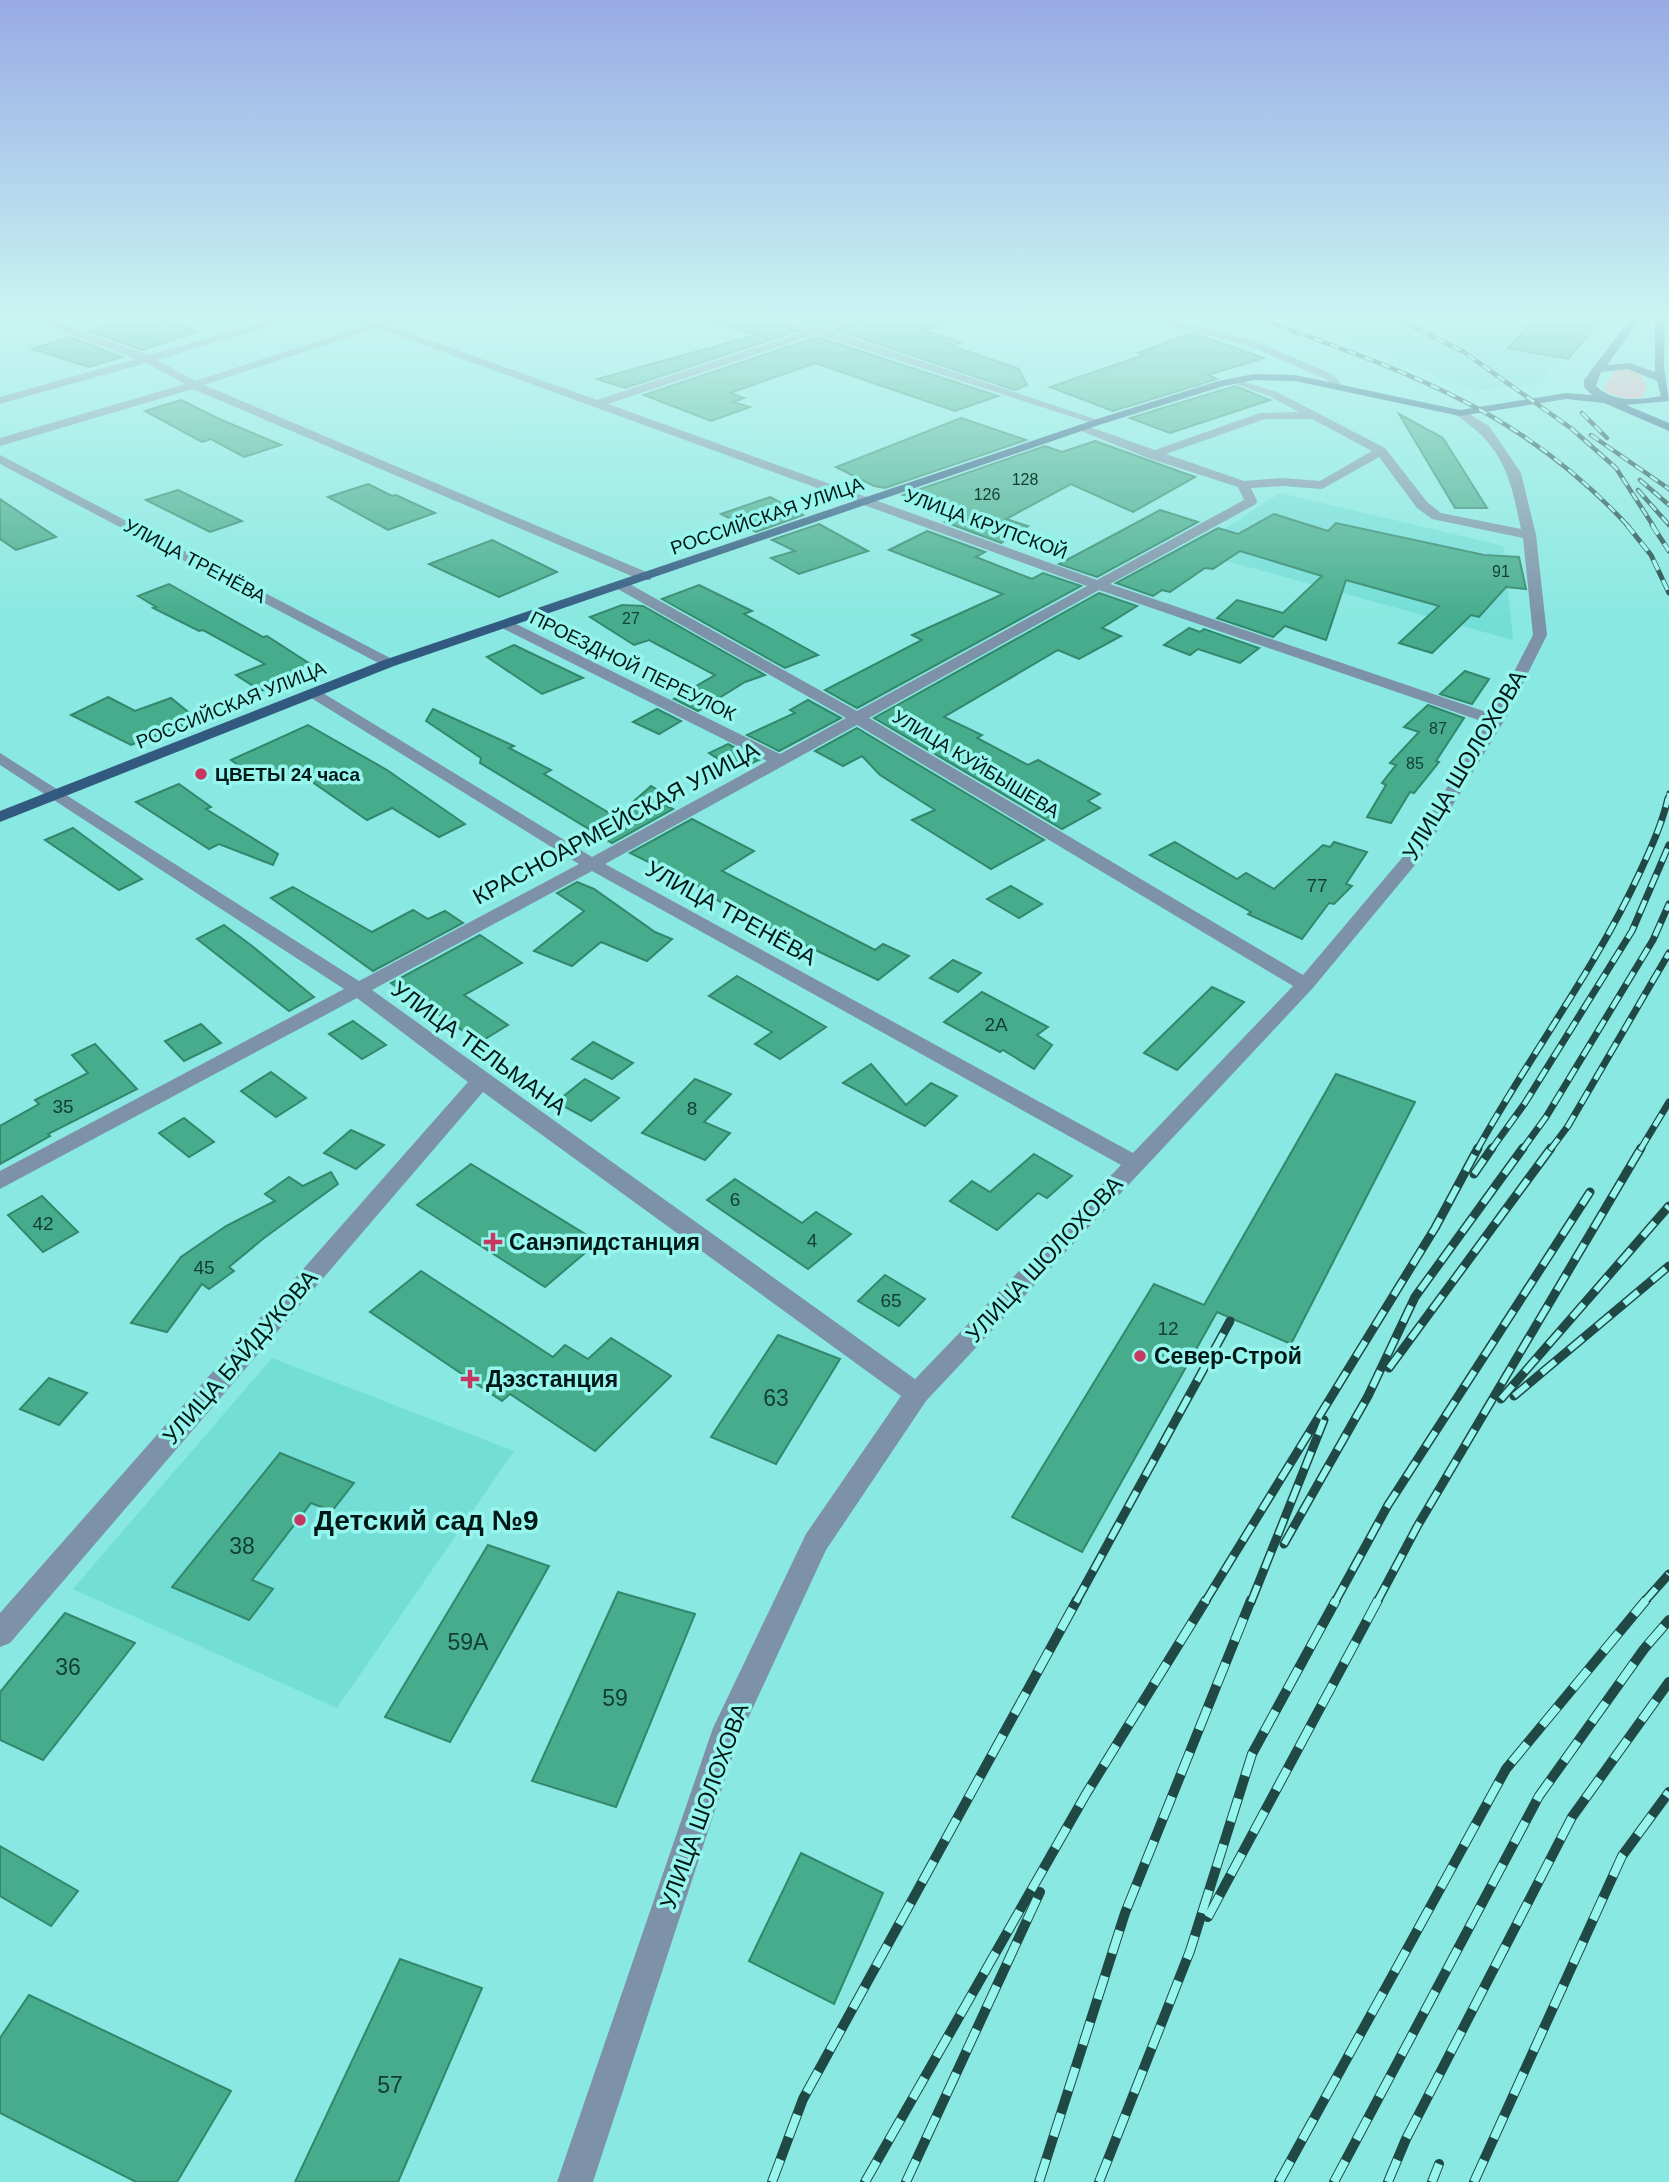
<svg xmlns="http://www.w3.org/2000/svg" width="1669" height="2182" font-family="Helvetica,sans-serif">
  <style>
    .built { fill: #73ded6 }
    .green { fill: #f8a5b2 }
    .building { fill: #46ac8b; stroke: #33876c; stroke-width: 2 }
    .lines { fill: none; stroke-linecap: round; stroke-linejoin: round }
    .minor { fill: #7d92a8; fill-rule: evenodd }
    .major { fill: #325a80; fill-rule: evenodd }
    .rail-far4-casing { stroke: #204946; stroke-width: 4.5 }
    .rail-far3-casing { stroke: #204946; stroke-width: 5 }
    .rail-far2-casing { stroke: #204946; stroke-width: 7 }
    .rail-far1-casing { stroke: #204946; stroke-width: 9 }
    .rail-casing { stroke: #204946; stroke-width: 10 }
    .rail-far4 { stroke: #96f6ee; stroke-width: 2.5; stroke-dasharray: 9; stroke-linecap: butt }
    .rail-far3 { stroke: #96f6ee; stroke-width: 3.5; stroke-dasharray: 11; stroke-linecap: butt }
    .rail-far2 { stroke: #96f6ee; stroke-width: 4.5; stroke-dasharray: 14; stroke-linecap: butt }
    .rail-far1 { stroke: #96f6ee; stroke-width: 6; stroke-dasharray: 18; stroke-linecap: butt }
    .rail { stroke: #96f6ee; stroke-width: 8; stroke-dasharray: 24; stroke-linecap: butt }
    .poi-dot { fill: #c6385f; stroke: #96f6ee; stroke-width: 2.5 }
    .labels { text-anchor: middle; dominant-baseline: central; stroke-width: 7; stroke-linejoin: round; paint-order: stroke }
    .far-number-label { font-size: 16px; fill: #123e34 }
    .far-street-label { font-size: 19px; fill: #001917; stroke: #96f6ee }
    .far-poi-label { font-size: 19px; font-weight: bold; fill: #001917; stroke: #96f6ee; text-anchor: start }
    .number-label { font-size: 19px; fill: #123e34 }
    .street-label { font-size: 23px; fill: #001917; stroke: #96f6ee }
    .poi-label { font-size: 23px; font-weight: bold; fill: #001917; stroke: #96f6ee; text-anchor: start }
    .near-number-label { font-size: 23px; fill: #123e34 }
    .near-poi-label { font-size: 28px; font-weight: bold; fill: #001917; stroke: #96f6ee; text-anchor: start }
  </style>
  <rect width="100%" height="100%" fill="#89e8e1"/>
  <g class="built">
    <path d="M1275,314h312l-46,69 -64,8z"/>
    <path d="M1280,493l224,53 9,94 -323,-89z"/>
    <path d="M272,1358l242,93 -177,257 -264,-119z"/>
  </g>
  <path class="green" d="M1625,369l17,6 4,12 -2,10 -15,2 -24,-7 -1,-5 11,-16z"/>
  <g class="building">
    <path d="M147,314l50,18 -55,18 -53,-19z"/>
    <path d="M710,314h40l47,17 -172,57 -28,-9 160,-44 -48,-13z"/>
    <path d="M821,314h32l-30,10 -23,-2z"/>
    <path d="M873,314h89v3l-37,14 36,11 -9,4 67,23 8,16 -12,5 -179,-60z"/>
    <path d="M1541,314h65l-38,45 -60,-11z"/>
    <path d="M1192,333l72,25 -56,17 9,4 -104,32 -63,-24 94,-32 -6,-2z"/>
    <path d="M70,337l52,20 -33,10 -57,-18z"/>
    <path d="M817,337l181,59 -43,15 -140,-48 -85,30 14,5 -11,4 17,5 -39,14 -67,-26z"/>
    <path d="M1235,386l35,14 -100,33 -40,-15z"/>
    <path d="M181,400l36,18 64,27 -37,12 -33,-18 -9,3 -57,-31z"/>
    <path d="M1399,414l44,24 44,70h-32z"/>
    <path d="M961,418l65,22 -141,48 -11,-2 -38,-19z"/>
    <path d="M1095,441l100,36 -62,35 -62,-28 -65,35 22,7 -27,17 -56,-21 12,-6 -54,-21 142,-49 17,6z"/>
    <path d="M368,484l24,12 4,-1 39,18 -47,17 -60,-33z"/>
    <path d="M178,490l64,31 -32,11 -64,-32z"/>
    <path d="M770,497l33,18 -47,17 -35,-18z"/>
    <path d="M0,499l56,38 -40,13 -16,-11z"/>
    <path d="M1160,510l38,12 -101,55 -38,-13z"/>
    <path d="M1274,514l54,17 8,-8 148,32 35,2 7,32 -20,-2 -27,30 -8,-2 -39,38 -33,-10 40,-37 -93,-26 -20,60 -41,-14 -12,11 -56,-19 20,-18 46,13 39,-37 -82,-25 -27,18 -8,-1 -35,24 -8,-2 -9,6 -37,-13 102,-55 20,6z"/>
    <path d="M819,524l49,27 -69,23 -28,-16 24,-7 -23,-11z"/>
    <path d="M927,531l58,21 -9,5 56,22 11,-6 38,13 -224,122 -32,-18 97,-50 -10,-5 91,-41 -114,-44z"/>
    <path d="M492,540l65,32 -58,25 -70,-33z"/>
    <path d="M169,584l94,53 4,-1 51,33 -57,22 -25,-16 29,-11 -62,-34 -4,1 -46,-23 3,-1 -18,-11z"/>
    <path d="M699,585l53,26 -8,3 74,41 -33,13 -123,-69z"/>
    <path d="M1099,593l38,13 -35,22 19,8 -42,23 -21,-9 -114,67 38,18 -5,3 51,27 10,-5 62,34 -12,7 12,7 -38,21 -188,-111z"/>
    <path d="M622,605l21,1 122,69 -20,7 -47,29 -24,-12 41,-24 -66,-35 -15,5 -44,-28z"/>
    <path d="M1189,628l11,4 4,-3 55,19 -19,15 -42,-14 -8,6 -26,-10z"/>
    <path d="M514,645l69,33 -41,16 -55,-37z"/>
    <path d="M1465,671l24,8 -17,25 -32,-10z"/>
    <path d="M108,697l27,14 36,-13 27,22 -67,25 -60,-30z"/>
    <path d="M808,700l33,18 -62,33 -32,-16 48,-22 -5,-3z"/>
    <path d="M1428,705l36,13 -28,43 3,1 -25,31 -4,-1 -19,31 -24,-6 19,-32 -4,-2 14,-18 -6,-2 29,-31 -15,-5z"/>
    <path d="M433,709l81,37 -5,2 42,22 -7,4 72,43 35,-31 26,16 -10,4 6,3 -61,34 -132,-80 1,-5 -55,-37z"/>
    <path d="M657,709l24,12 -22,13 -26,-12z"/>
    <path d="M308,725l79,45 78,54 -26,13 -47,-29 -25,12 -72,-50 -31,13 -33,-23z"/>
    <path d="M857,728l187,112 -53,29 -79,-49 23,-10 -55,-35 -18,-19 -19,10 -28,-15z"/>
    <path d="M728,744l31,16 -23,10 -27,-17z"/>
    <path d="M179,784l32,23 -5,2 72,45 -5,11 -54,-21 -10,5 -73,-47z"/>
    <path d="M692,819l62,32 -32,20 153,79 8,-6 26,12 -31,24 -119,-57 -53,-29 4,-2 -80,-39z"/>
    <path d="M73,828l69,51 -23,11 -74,-50z"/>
    <path d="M1175,842l62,37 9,-6 28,16 49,-44 7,2 4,-5 33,10 -21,32 6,2 -18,18 -5,-1 -27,36 -54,-25 3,-2 -101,-57z"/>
    <path d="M577,882l17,7 61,43 17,7 -25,22 -46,-19 -29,24 -38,-15 50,-40 -27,-18z"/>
    <path d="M1011,886l31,18 -23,14 -32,-19z"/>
    <path d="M293,887l79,45 41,-22 15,9 17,-8 18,12 -90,48 -102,-73z"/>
    <path d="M224,925l28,21 62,51 -25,14 -92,-72z"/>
    <path d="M480,935l42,28 -58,32 44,30 -28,17 -89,-59z"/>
    <path d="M953,960l28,13 -23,19 -28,-14z"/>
    <path d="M737,976l89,51 -46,32 -25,-15 17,-12 -63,-36z"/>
    <path d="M1212,987l32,15 -67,68 -33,-17z"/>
    <path d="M982,992l66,35 -11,8 15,10 -18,24 -31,-19 -3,2 -56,-30z"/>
    <path d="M353,1021l33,24 -24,14 -33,-25z"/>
    <path d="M201,1024l20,19 -37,18 -19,-20z"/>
    <path d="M593,1042l40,21 -21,16 -40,-20z"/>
    <path d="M95,1044l42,45 -89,45 2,2 -50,28v-38l39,-22 -4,-4 53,-27 -16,-18z"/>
    <path d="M871,1064l35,41 25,-22 26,13 -32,30 -82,-43z"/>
    <path d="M271,1072l35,26 -30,19 -35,-26z"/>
    <path d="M1336,1074l79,28 -124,242 -74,-32 -135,240 -70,-35 142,-233 50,21z"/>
    <path d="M585,1079l34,19 -28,23 -35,-19z"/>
    <path d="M695,1079l36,15 -27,28 26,11 -25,27 -63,-27z"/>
    <path d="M184,1118l30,24 -25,15 -30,-24z"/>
    <path d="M351,1130l33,15 -28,24 -32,-16z"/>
    <path d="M1034,1154l38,22 -25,22 -9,-5 -41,37 -47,-29 22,-20 18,11z"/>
    <path d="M471,1164l127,78 -53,45 -128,-82z"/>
    <path d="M331,1172l7,12 -74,54 -35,29 5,4 -25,18 -7,-5 -35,48 -36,-9 50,-66 45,-31 49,-25 -10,-7 24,-17 14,9z"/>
    <path d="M735,1179l67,44 14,-11 35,22 -43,35 -101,-69z"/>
    <path d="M42,1196l36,36 -35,20 -35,-37z"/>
    <path d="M421,1271l132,86 12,-12 23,14 23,-21 60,38 -76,75 -85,-57 -8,7 -132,-89z"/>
    <path d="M885,1275l40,24 -26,27 -41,-25z"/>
    <path d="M778,1335l62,24 -64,105 -65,-27z"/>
    <path d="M49,1378l38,15 -28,32 -39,-16z"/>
    <path d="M280,1453l74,30 -22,28 -21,-8 -59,77 21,9 -24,31 -77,-33z"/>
    <path d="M488,1545l61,21 -99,176 -65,-25z"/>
    <path d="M618,1592l77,22 -79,193 -84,-26z"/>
    <path d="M65,1613l70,30 -92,117 -43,-20v-48z"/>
    <path d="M0,1846l78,45 -27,35 -51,-30z"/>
    <path d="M801,1853l82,40 -49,111 -85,-43z"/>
    <path d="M400,1959l82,29 -84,194h-103z"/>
    <path d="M29,1995l202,96 -54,91h-41l-136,-69v-75z"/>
  </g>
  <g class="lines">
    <g class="minor">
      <path d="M17,314h15l116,41 144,-41h17l-152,46 38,21 172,-56 -25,-11c13,0 22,6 34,7 10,1 26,-7 39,-7l-28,11 210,75 209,-69 -54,-17c22,0 48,14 65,13 19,-1 34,-13 54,-13l-43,16 276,92 -10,2 -277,-90 -209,70 489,176 147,-80 -6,-13 -90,-29 -74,-30 10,-3 71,25 105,-37 39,-1 -30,-16 -38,-14v-4l46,14 108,56 42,54 14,11 80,16c-11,-53 -17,-82 -65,-114v-4h8l25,15 32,47 15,62 11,100 -43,86 -84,138 -108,130 -386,412 -100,149 -88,190 -145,442h-36l156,-454 93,-194 95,-138 -418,-304 -473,551 -10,4v-34l468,-531 -111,-84 -357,191v-18l344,-182 -344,-224v-12l359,228 220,-117 -271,-168v-6h10l274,167 175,-96 -267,-134v-6h10l270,133 66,-36 -230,-130v-6h10l231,129 230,-125 -710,-258 -173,57 447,189v6h-10l-448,-191 -193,57v-8l185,-54 -39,-21 -146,41v-7l136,-38zM1265,419h47l60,32 -52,30 -38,-3 -38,3 -78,-27zM1379,457l38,51 15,11 91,19 10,97 -41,79 -382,-130 146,-80 1,-3 -6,-13 31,-2 40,3zM1099,590l388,133 -80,129 -104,123 -434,-257zM857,725l436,261 -160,167 -528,-289zM592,871l529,294 -206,214 -543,-389z"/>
      <path d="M1127,314h18l110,27 79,34 8,10 -10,2 -6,-8 -79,-34z"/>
      <path d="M0,455l394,205 3,3 -3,3h-10l-384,-202z"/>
    </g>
    <path class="major" d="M1634,314h10l-37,51 22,-2 26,9v-58h10l-1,53 5,34 -43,4 43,18v8l-65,-28 -38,-4 -106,17 -165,-35 -41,-1 -30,6 -122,38 -708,242 -394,156v-11l384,-151 710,-240 124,-39 36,-7 41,1 165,35 106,-17 26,2 -8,-8v-7zM1628,369l29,12 4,15c-24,4 -47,7 -65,-10l5,-14z"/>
    <defs>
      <g id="rail-far4">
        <path d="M1246,314c151,55 270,90 383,213"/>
        <path d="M1388,314l76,38 108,77 44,39 38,59"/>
        <path d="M1582,413l25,25"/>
        <path d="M1591,435l78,54"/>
        <path d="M1640,480l29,25"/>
        <path d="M1638,490l31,35"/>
      </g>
      <g id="rail-far3">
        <path d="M1627,525l24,30 18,38"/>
        <path d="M1652,525l17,26"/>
        <path d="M1668,799l1,-6"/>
      </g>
      <g id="rail-far2">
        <path d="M1477,1150c52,-94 118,-180 163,-278 11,-24 22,-48 28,-74"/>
        <path d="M1491,1150l34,-47 107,-172 37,-86"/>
        <path d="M1522,1150l24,-33 107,-177 16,-36"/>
        <path d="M1550,1150l18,-24 101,-173"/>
        <path d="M1640,1150l29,-48"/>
      </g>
      <g id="rail-far1">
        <path d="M1474,1174l18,-26"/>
        <path d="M1389,1368l162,-220"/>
        <path d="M1514,1396l155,-130"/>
        <path d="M1501,1399l168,-193"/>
        <path d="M1284,1544l84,-148 47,-99 108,-149"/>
        <path d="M1076,1602l154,-281"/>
        <path d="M1205,1602l230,-374 43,-80"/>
        <path d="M1251,1602l73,-182"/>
        <path d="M1335,1602l53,-97 202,-313"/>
        <path d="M1377,1602l41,-77 223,-377"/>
        <path d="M1644,1602l25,-28"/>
      </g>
      <g id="rail">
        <path d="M1208,1917l170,-317"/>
        <path d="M772,2182l31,-83 274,-499"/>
        <path d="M865,2182l221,-388 120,-194"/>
        <path d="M906,2182l134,-290"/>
        <path d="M1039,2182l86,-269 126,-313"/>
        <path d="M1099,2182l91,-231 62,-197 84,-154"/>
        <path d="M1279,2182l227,-413 140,-169"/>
        <path d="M1334,2182l205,-386 105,-147 25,-29"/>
        <path d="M1388,2182l18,-43 166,-322 97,-135"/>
        <path d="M1432,2182l7,-18"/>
        <path d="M1474,2182l148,-326 47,-64"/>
      </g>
    </defs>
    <use href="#rail-far4" class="rail-far4-casing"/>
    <use href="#rail-far3" class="rail-far3-casing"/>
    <use href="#rail-far2" class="rail-far2-casing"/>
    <use href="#rail-far1" class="rail-far1-casing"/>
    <use href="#rail" class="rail-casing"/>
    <use href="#rail-far4" class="rail-far4"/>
    <use href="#rail-far3" class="rail-far3"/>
    <use href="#rail-far2" class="rail-far2"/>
    <use href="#rail-far1" class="rail-far1"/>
    <use href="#rail" class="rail"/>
  </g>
  <linearGradient id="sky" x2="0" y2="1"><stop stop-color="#98aae5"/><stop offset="0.51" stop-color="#caf5f2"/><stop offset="1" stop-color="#caf5f2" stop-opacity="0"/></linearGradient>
  <rect width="1669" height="620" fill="url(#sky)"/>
  <g class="poi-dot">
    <circle cx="201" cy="774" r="7"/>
    <path d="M489.5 1231.5h7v7h7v7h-7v7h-7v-7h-7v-7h7z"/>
    <circle cx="1140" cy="1356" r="7"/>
    <path d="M466.5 1368.5h7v7h7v7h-7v7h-7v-7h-7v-7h7z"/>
    <circle cx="300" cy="1520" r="7"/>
  </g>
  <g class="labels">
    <g class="far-number-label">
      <text x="1025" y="479">128</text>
      <text x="987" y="494">126</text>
      <text x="1501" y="571">91</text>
      <text x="631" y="618">27</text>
      <text x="1438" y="728">87</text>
      <text x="1415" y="763">85</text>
    </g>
    <g class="far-street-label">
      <text transform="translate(767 516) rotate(-19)">РОССИЙСКАЯ УЛИЦА</text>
      <text transform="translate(986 524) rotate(20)">УЛИЦА КРУПСКОЙ</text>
      <text transform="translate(195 561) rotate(28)">УЛИЦА ТРЕНЁВА</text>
      <text transform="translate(633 666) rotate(26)">ПРОЕЗДНОЙ ПЕРЕУЛОК</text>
      <text transform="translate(231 705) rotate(-22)">РОССИЙСКАЯ УЛИЦА</text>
      <text transform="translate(976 764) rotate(31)">УЛИЦА КУЙБЫШЕВА</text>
    </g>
    <g class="far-poi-label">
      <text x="215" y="774">ЦВЕТЫ 24 часа</text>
    </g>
    <g class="number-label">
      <text x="1317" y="885">77</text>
      <text x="996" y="1024">2А</text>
      <text x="63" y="1106">35</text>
      <text x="692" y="1108">8</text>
      <text x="735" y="1199">6</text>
      <text x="43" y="1223">42</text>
      <text x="812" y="1240">4</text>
      <text x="204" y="1267">45</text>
      <text x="891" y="1300">65</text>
      <text x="1168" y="1328">12</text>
    </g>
    <g class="street-label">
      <text transform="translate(1464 765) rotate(-59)">УЛИЦА ШОЛОХОВА</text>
      <text transform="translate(616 823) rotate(-28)">КРАСНОАРМЕЙСКАЯ УЛИЦА</text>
      <text transform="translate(731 913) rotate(29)">УЛИЦА ТРЕНЁВА</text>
      <text transform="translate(479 1048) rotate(36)">УЛИЦА ТЕЛЬМАНА</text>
      <text transform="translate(1044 1259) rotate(-47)">УЛИЦА ШОЛОХОВА</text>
      <text transform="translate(240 1357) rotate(-49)">УЛИЦА БАЙДУКОВА</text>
      <text transform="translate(704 1806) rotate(-70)">УЛИЦА ШОЛОХОВА</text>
    </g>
    <g class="poi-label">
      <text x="509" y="1242">Санэпидстанция</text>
      <text x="1154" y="1356">Север-Строй</text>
      <text x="486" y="1379">Дэзстанция</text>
    </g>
    <g class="near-number-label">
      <text x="776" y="1398">63</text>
      <text x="242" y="1546">38</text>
      <text x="468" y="1642">59А</text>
      <text x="68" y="1667">36</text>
      <text x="615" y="1698">59</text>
      <text x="390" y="2085">57</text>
    </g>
    <g class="near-poi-label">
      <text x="314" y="1520">Детский сад №9</text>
    </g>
  </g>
</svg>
